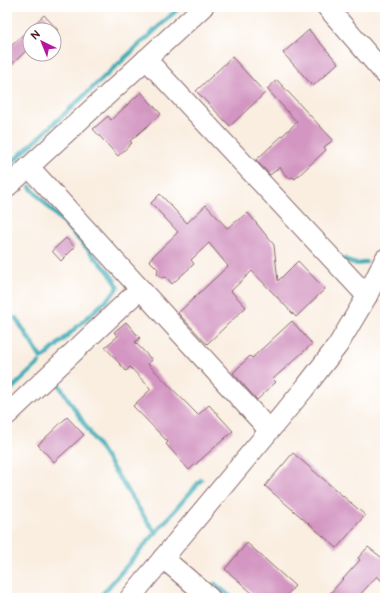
<svg xmlns="http://www.w3.org/2000/svg" width="392" height="605" font-family="'Balsamiq Sans',sans-serif">
  <style>
    .lines { fill: none; stroke-linecap: round; stroke-linejoin: round }
    .stream { stroke: #3cacb7; stroke-width: 4.5 }
    .building { fill: #d395c1 }
    .minor-casing { stroke: #88676b; stroke-width: 22 }
    .minor { stroke: #fff; stroke-width: 20 }
  </style>
  <rect width="100%" height="100%" fill="#fff"/>
  <filter id="ink" filterUnits="userSpaceOnUse"><feTurbulence type="fractalNoise" baseFrequency=".025" numOctaves="2"/><feDisplacementMap in="SourceGraphic" scale="8" xChannelSelector="R" yChannelSelector="G"/><feConvolveMatrix kernelMatrix="1 2 1 2 8 2 1 2 1" color-interpolation-filters="sRGB"/></filter>
  <filter id="wash" filterUnits="userSpaceOnUse"><feTurbulence type="fractalNoise" baseFrequency=".012" numOctaves="4" result="noise"/><feDisplacementMap in="SourceGraphic" scale="16" xChannelSelector="R" yChannelSelector="G"/><feGaussianBlur stdDeviation="0.9" result="paint"/><feColorMatrix in="noise" values="0 0 0 0 0 0 0 0 0 0 0 0 0 0 0 0 0 1.4 0 .05"/><feComposite in="paint" operator="in"/></filter>
  <g filter="url(#wash)">
    <rect width="100%" height="100%" fill="#faeee1"/>
    <g class="lines">
      <g class="stream">
        <path d="M7,167l173,-160"/>
        <path d="M30,187l78,84 10,15 -6,9 -69,63"/>
        <path d="M345,259c5,5 15,6 21,3"/>
        <path d="M7,307l3,5"/>
        <path d="M16,318l25,40"/>
        <path d="M54,377l93,144 9,12"/>
        <path d="M7,393l32,-30"/>
        <path d="M215,584l17,14"/>
        <path d="M99,598l102,-118"/>
      </g>
    </g>
    <g id="blocks">
      <g class="building">
        <path d="M44,15l14,15h-28v17l-23,22v-19z"/>
        <path d="M309,30l29,33 -25,23 -30,-33z"/>
        <path d="M232,57l33,36 -35,33 -34,-35z"/>
        <path d="M277,80l56,60 -9,7 2,3 -31,29 -2,-2 -3,1 -4,-2 -6,-9 -10,8 -14,-15 41,-38 -30,-33z"/>
        <path d="M141,92l20,22 -31,27 2,2 -14,13 -25,-27 15,-13 3,4z"/>
        <path d="M160,194l27,29 19,-18 21,23 21,-15 26,32 4,36 20,-20 27,28 -29,28 -44,-46 -21,20 15,16 -39,37 -29,-31 50,-47 -19,-23 -18,17 3,4 -22,20 -6,-7 -4,1 -5,-4 1,-5 -9,-9 29,-28 -27,-29z"/>
        <path d="M66,238l9,9 -14,14 -9,-10z"/>
        <path d="M292,321l20,23 -39,35 3,3 -19,18 -24,-27 17,-17 2,2z"/>
        <path d="M126,322l14,16 -5,4 17,18 -4,4 50,51 11,-10 24,26 -44,39 -23,-26 2,-2 -35,-36 18,-17 -21,-22 -4,4 -21,-24 13,-11 -4,-4z"/>
        <path d="M67,417l17,18 -30,27 -16,-17z"/>
        <path d="M293,453l72,62 -28,33 -72,-62z"/>
        <path d="M247,543l48,43 -11,12h-37l5,-5 -27,-24z"/>
        <path d="M368,547l17,13v24l-8,-8 -20,22h-31l34,-38 -2,-2z"/>
      </g>
    </g>
  </g>
  <g filter="url(#ink)">
    <use href="#blocks" fill-opacity="0" stroke="#88676b" stroke-width="1"/>
    <g class="lines">
      <defs>
        <g id="minor">
          <path d="M327,7l58,67"/>
          <path d="M146,59l221,237"/>
          <path d="M29,167l240,263"/>
          <path d="M7,187l196,-180"/>
          <path d="M7,415l133,-126"/>
          <path d="M163,558l47,40"/>
          <path d="M130,598l174,-209 34,-44 29,-49 18,-37"/>
        </g>
      </defs>
      <use href="#minor" class="minor-casing"/>
      <use href="#minor" class="minor"/>
    </g>
  </g>
  <rect width="392" height="605" fill="none" stroke="#fff" stroke-width="24"/>
  <g transform="translate(42 42) rotate(317)"><circle r="19" fill="#ffffff" stroke="#b7a5aa"/>
  <path d="M0-3L7 15L0 10L-7 15Z" fill="#b5179e"/>
  <text y="-6" font-size="11" font-weight="bold" text-anchor="middle" fill="#4a1f2b">N</text>
  </g>
</svg>
